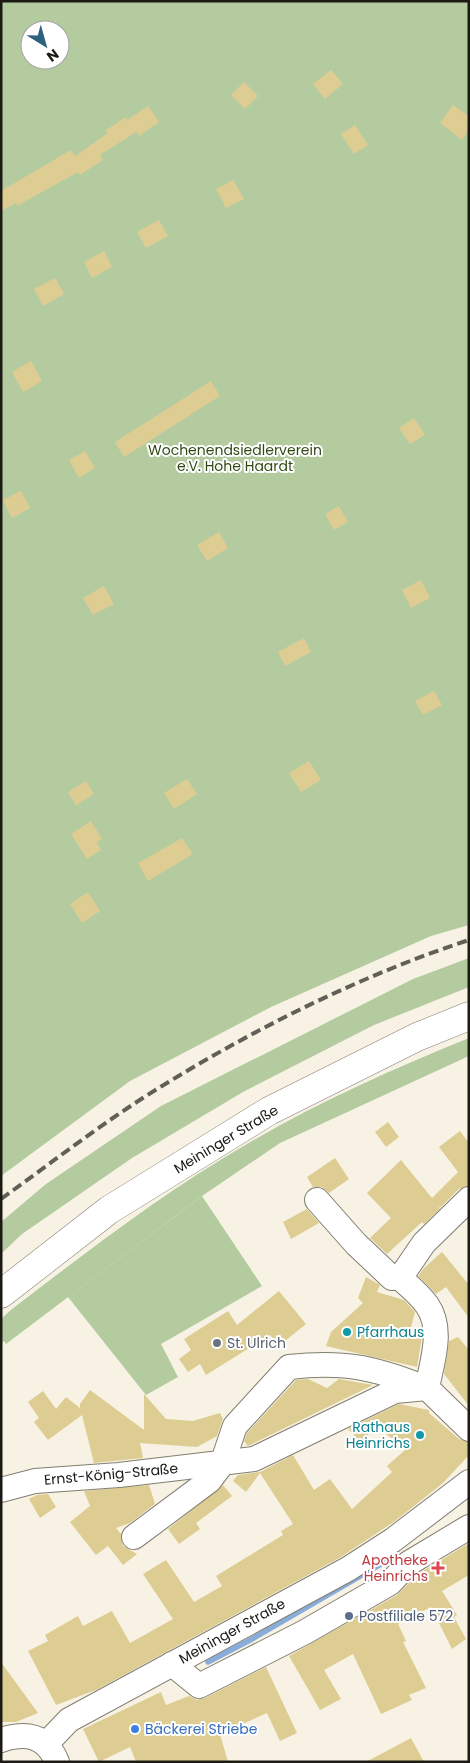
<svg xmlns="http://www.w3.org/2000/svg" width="470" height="1763" font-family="Poppins,sans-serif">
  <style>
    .green { fill: #b4cba0; fill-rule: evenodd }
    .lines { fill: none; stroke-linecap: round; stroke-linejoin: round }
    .stream { stroke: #89adda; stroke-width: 5.5 }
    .building { fill: #decd93 }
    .street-casing { stroke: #827e70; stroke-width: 26 }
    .secondary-casing { stroke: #827e70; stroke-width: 29 }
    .street { stroke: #fff; stroke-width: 24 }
    .secondary { stroke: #fff; stroke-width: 28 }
    .rail { stroke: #625f57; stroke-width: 4; stroke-dasharray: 10 5; stroke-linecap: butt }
    .culture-dot { fill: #0f9aa8; stroke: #fff; stroke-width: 2 }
    .worship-dot { fill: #6b7280; stroke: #fff; stroke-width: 2 }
    .health-dot { fill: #e0444e; stroke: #fff; stroke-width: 2 }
    .service-dot { fill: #5c6f8a; stroke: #fff; stroke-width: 2 }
    .shop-dot { fill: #3f7fe0; stroke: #fff; stroke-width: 2 }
    .labels { text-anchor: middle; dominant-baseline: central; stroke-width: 4; stroke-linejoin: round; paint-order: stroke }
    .park-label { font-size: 14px; fill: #314a14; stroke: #fff }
    .street-label { font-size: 14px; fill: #1c1a15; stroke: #fff }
    .culture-label { font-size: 14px; fill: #0d838f; stroke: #fff; text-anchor: start }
    .worship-label { font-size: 14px; fill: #5b616d; stroke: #fff; text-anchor: start }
    .health-label { font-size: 14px; fill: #be3a42; stroke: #fff; text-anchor: end }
    .service-label { font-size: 14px; fill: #4e5e75; stroke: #fff; text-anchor: start }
    .shop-label { font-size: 14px; fill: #366cbe; stroke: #fff; text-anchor: start }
  </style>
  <rect width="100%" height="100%" fill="#f7f2e3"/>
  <g class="green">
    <path d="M1,1h468v924l-38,11 -160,71 -141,74 -129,95zM30,30h30v30h-30z"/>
    <path d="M469,958v29l-95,38 -131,67 -111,66 -110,76 -21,20v-32l45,-38 115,-78 252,-127z"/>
    <path d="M469,1038v18l-189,87 -78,53 -196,148 -2,-3 -3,2v-24l11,-10c76,-58 152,-117 235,-165 71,-42 146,-75 222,-106z"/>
    <path d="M202,1196l60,90 -101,58 17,33 -32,18 -78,-98z"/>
  </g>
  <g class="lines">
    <path class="stream" d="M208,1662l44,-23 134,-78"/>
  </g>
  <g class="building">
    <path d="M331,70l12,14 -18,15 -12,-15z"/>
    <path d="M244,82l14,14 -13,13 -14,-14z"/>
    <path d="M453,105l16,11v14l-7,10 -22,-17z"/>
    <path d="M148,106l11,16 -20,14 -3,-4 -36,23 3,5 -23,15 -2,-3 -61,34 -1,-3 -15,8v-20l70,-41 4,6 33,-23 -2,-3 20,-13 1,3z"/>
    <path d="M355,125l13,20 -14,9 -13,-20z"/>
    <path d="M233,180l11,19 -18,9 -10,-19z"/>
    <path d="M159,220l9,16 -22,12 -9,-16z"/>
    <path d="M104,251l8,16 -20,11 -8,-16z"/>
    <path d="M55,278l9,16 -21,12 -9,-17z"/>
    <path d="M31,361l11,20 -19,11 -11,-20z"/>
    <path d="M211,381l9,15 -96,61 -9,-15z"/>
    <path d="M414,418l11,17 -15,9 -11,-16z"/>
    <path d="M85,451l10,17 -16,10 -10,-18z"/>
    <path d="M21,491l9,17 -18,10 -9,-18z"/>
    <path d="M339,506l9,16 -14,8 -9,-16z"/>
    <path d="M219,532l9,16 -21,13 -10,-16z"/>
    <path d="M421,580l9,18 -19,10 -9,-18z"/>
    <path d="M104,586l10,18 -21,11 -10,-17z"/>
    <path d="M304,638l7,14 -26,14 -7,-14z"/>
    <path d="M434,691l8,14 -19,10 -8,-14z"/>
    <path d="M309,761l12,19 -20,12 -12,-19z"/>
    <path d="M187,779l10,15 -23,15 -10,-16z"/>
    <path d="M86,781l8,13 -18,11 -8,-13z"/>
    <path d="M91,821l11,18 -5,3 4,8 -14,9 -16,-25z"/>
    <path d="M182,838l11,16 -45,27 -10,-18z"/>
    <path d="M88,892l12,19 -18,12 -12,-19z"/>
    <path d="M388,1122l11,15 -13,10 -11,-15z"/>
    <path d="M460,1131l9,12v43l-10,3 -19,19 -3,-3 3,4 -16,15 -2,-2 -35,32 -17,-16 21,-20 -24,-25 34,-33 31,38 26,-26 -19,-25z"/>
    <path d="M335,1158l14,21 -20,14 -7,-6h-9l-6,-10z"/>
    <path d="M307,1209l12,14 -28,16 -8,-17z"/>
    <path d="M442,1252l27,33v33l-23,-31 -10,7 -18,-18 6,-8z"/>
    <path d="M366,1277l14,8 -3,7 27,8 11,12 -6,23 13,2 -5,30 -91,-21 5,-14 32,-29 -5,-5z"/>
    <path d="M279,1291l27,33 -27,22 -9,-11 -64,40 -6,-11 -12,8 -9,-13 12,-9 -7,-11 44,-28 9,14z"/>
    <path d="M458,1337l11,13v56l-25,-32 5,-33z"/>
    <path d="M308,1379l19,9 12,-9 34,6 -125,61 -4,-5 3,-8 49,-53z"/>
    <path d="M90,1390l54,40v-36l22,25 27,2 27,-8 3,6 -6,17 -20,11 -57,-4 3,15 -49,5 -12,-48 -34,25 -14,-18 5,-4 -11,-16 15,-11 13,18 10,-12 14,11v-4z"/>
    <path d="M399,1404l30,6v3l30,26 10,3v13l-26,28 -48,38 -54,36 -245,133 -40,15 -28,-54 20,-10 -3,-6 33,-19 5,10 29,-15 18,32 43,-24 -30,-45 23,-14 28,42 28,-16 -6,-10 67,-41 -2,-4 12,-7 -33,-51 -14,19 -13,-11 5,-6 22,-3 33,-17 21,35 16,-11 22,30 40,-37 -5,-6 18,-16 -28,-24 -16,16 -13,-13z"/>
    <path d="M149,1485l6,19 -25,19 -14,5 5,6 2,12 14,8 -14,11 -15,-19 -12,9 -26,-33 20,-16 -6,-15z"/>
    <path d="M223,1485l9,11 -36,27 4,6 -21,15 -11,-15z"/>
    <path d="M48,1494l8,13 -16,11 -11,-19 8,-4z"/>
    <path d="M469,1543v32l-27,16 15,24 -3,2 12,22 -14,10 -21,-42 -33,17 8,17 -3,1 23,46 -17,7 3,5 -31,14 -28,-60 -29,16 17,29 -21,11 -31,-54 108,-61 21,-21z"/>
    <path d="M1,1662l37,51 -22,9h-15z"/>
    <path d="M266,1667l31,66 -17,8 -13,-28 -47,21 8,28h-92l-6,-15 -31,15 -16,-33 78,-37 5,13 23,-9 8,4 8,-2z"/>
    <path d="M411,1738l13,24h-58z"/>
  </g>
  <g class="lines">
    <defs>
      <g id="street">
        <path d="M317,1200l39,44 36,34h8c9,8 20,17 27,27 17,24 5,57 0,83l42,41"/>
        <path d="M400,1278l24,-35 45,-44"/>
        <path d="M1,1490l34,-9 84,-6 135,-16 141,-68 32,-3"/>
        <path d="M134,1537l75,-56 13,-17 13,-38 54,-59c54,-6 84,0 134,20"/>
        <path d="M172,1664l27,22 106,-54 85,-49 19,-20 60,-36"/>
        <path d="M1,1740c25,-8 45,-5 56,22"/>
        <path d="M46,1744l23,-24 279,-151 45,-29 76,-58"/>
      </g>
      <path id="secondary" d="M1,1294l108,-84 160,-99 148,-74 52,-21"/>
    </defs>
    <use href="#street" class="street-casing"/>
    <use href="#secondary" class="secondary-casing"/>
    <use href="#street" class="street"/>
    <use href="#secondary" class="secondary"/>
    <path class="rail" d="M1,1199c53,-38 105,-79 161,-113 96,-59 200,-111 307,-146"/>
  </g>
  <g class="culture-dot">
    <circle cx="347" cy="1332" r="5"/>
    <circle cx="420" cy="1435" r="5"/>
  </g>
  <circle class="worship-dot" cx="217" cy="1343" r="5"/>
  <path class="health-dot" d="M435.5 1560.5h5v5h5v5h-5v5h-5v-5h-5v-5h5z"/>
  <circle class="service-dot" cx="349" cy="1616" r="5"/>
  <circle class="shop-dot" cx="135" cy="1729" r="5"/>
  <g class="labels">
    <g class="park-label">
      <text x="235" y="450">Wochenendsiedlerverein<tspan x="235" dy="16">e.V. Hohe Haardt</tspan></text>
    </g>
    <g class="street-label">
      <text transform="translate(226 1139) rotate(-31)">Meininger Straße</text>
      <text transform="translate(111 1474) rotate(-5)">Ernst-König-Straße</text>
      <text transform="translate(232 1631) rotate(-29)">Meininger Straße</text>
    </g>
    <g class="culture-label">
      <text x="357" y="1332">Pfarrhaus</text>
      <text x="410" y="1427" text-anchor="end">Rathaus<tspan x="410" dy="16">Heinrichs</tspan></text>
    </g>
    <g class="worship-label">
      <text x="227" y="1343">St. Ulrich</text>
    </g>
    <g class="health-label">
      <text x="428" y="1560">Apotheke<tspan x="428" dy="16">Heinrichs</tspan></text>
    </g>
    <g class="service-label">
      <text x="359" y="1616">Postfiliale 572</text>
    </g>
    <g class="shop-label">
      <text x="145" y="1729">Bäckerei Striebe</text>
    </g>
  </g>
  <rect width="470" height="1763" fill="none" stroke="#1c1a15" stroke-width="5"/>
  <g transform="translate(45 45) rotate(143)"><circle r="24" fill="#ffffff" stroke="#a4a3a1"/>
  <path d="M0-4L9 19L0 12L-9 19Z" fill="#2d627e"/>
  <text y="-8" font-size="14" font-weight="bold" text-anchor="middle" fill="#1c1a15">N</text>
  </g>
</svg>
